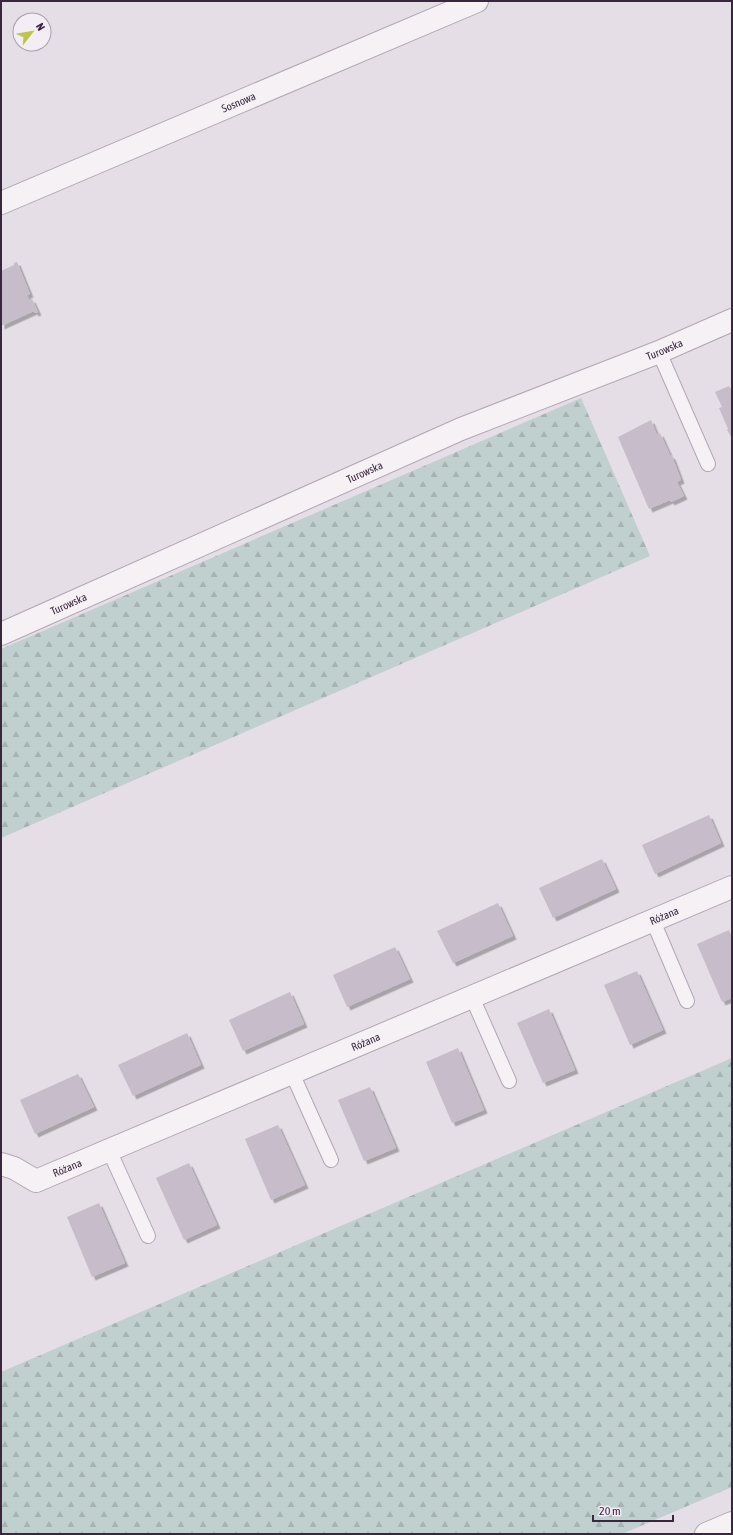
<svg xmlns="http://www.w3.org/2000/svg" width="733" height="1535" font-family="'Asap Condensed',sans-serif">
  <style>
    .forest { fill: url(#forest-firs) }
    .building { fill: #c7bcc9; filter: url(#shadow) }
    .lines { fill: none; stroke-linecap: round; stroke-linejoin: round }
    .service-casing { stroke: #b1a7b4; stroke-width: 16 }
    .minor-casing { stroke: #b1a7b4; stroke-width: 24 }
    .service { stroke: #f5f1f5; stroke-width: 14 }
    .minor { stroke: #f5f1f5; stroke-width: 22 }
    .labels { text-anchor: middle; dominant-baseline: central; stroke-width: 4; stroke-linejoin: round; paint-order: stroke }
    .street-label { font-size: 11px; fill: #39283d; stroke: #f3edf5 }
  </style>
  <defs>
    <pattern id="forest-firs" width="22" height="20" patternUnits="userSpaceOnUse"><rect width="22" height="20" fill="#c0d0cf"/><path d="M5 1l3.5 6h-7zM16 11l3.5 6h-7z" fill="#a6b3b3"/></pattern>
    <filter id="shadow"><feDropShadow dx="3.5" dy="3.5" stdDeviation="0" flood-color="#0004"/></filter>
  </defs>
  <rect width="100%" height="100%" fill="#e5dee7"/>
  <g class="forest">
    <path d="M581,398l69,158 -649,282v-189z"/>
    <path d="M732,1058v429l-110,47h-621v-162z"/>
  </g>
  <g class="building">
    <path d="M17,262l13,32 -3,1 2,5 3,-1 6,13 -3,1 -1,-2 -33,15v-55l13,-6v-2z"/>
    <path d="M729,386l1,2 2,-1v51l-5,-8 1,-1 -9,-21 3,-1 -7,-15z"/>
    <path d="M651,420l6,15 3,-2 10,22 2,1 9,24 -4,2 7,14 -13,6 -1,-2 -21,9 -31,-72z"/>
    <path d="M709,815l12,28 -66,31 -13,-29z"/>
    <path d="M602,859l14,30 -63,29 -14,-30z"/>
    <path d="M498,903l15,33 -60,27 -16,-32z"/>
    <path d="M729,930l3,7v61l-10,4 -25,-58z"/>
    <path d="M395,947l15,32 -63,28 -14,-32z"/>
    <path d="M637,971l26,59 -33,15 -26,-60z"/>
    <path d="M290,992l14,32 -61,27 -14,-31z"/>
    <path d="M549,1009l26,61 -32,13 -26,-60z"/>
    <path d="M187,1033l14,32 -68,31 -15,-31z"/>
    <path d="M458,1048l26,62 -32,13 -26,-61z"/>
    <path d="M78,1074l16,33 -59,27 -15,-34z"/>
    <path d="M370,1087l26,61 -32,13 -26,-61z"/>
    <path d="M278,1125l27,60 -34,15 -26,-61z"/>
    <path d="M189,1163l28,62 -33,15 -28,-62z"/>
    <path d="M99,1203l26,60 -33,14 -25,-60z"/>
  </g>
  <g class="lines">
    <defs>
      <g id="service">
        <path d="M659,352l49,112"/>
        <path d="M653,921l34,80"/>
        <path d="M472,997l37,84"/>
        <path d="M292,1073l39,87"/>
        <path d="M109,1150l39,86"/>
      </g>
      <g id="minor">
        <path id="s1" d="M1,203l476,-202"/>
        <path id="s2" d="M1,634l460,-205 198,-77 73,-32"/>
        <path id="s3" d="M1,1164l13,4 22,13 696,-294"/>
        <path d="M706,1534l26,-11"/>
      </g>
    </defs>
    <use href="#service" class="service-casing"/>
    <use href="#minor" class="minor-casing"/>
    <use href="#service" class="service"/>
    <use href="#minor" class="minor"/>
  </g>
  <g class="labels">
    <g class="street-label">
      <text stroke="none"><textPath href="#s1" startOffset="258">Sosnowa</textPath></text>
      <text stroke="none"><textPath href="#s2" startOffset="722">Turowska</textPath></text>
      <text stroke="none"><textPath href="#s2" startOffset="398">Turowska</textPath></text>
      <text stroke="none"><textPath href="#s2" startOffset="74">Turowska</textPath></text>
      <text stroke="none"><textPath href="#s3" startOffset="721">Różana</textPath></text>
      <text stroke="none"><textPath href="#s3" startOffset="397">Różana</textPath></text>
      <text stroke="none"><textPath href="#s3" startOffset="73">Różana</textPath></text>
    </g>
  </g>
  <rect width="733" height="1535" fill="none" stroke="#39283d" stroke-width="4"/>
  <g transform="translate(32 32) rotate(59)"><circle r="19" fill="#f3edf5" stroke="#a99eab"/>
  <path d="M0-3L7 15L0 10L-7 15Z" fill="#bec54a"/>
  <text y="-6" font-size="11" font-weight="bold" text-anchor="middle" fill="#39283d">N</text>
  </g>
  <path d="M593 1515v6h80v-6" fill="none" stroke="#39283d" stroke-width="2"/>
  <text x="599" y="1515" font-size="12" fill="#39283d" stroke="#f3edf5" stroke-width="3" paint-order="stroke">20 m</text>
</svg>
